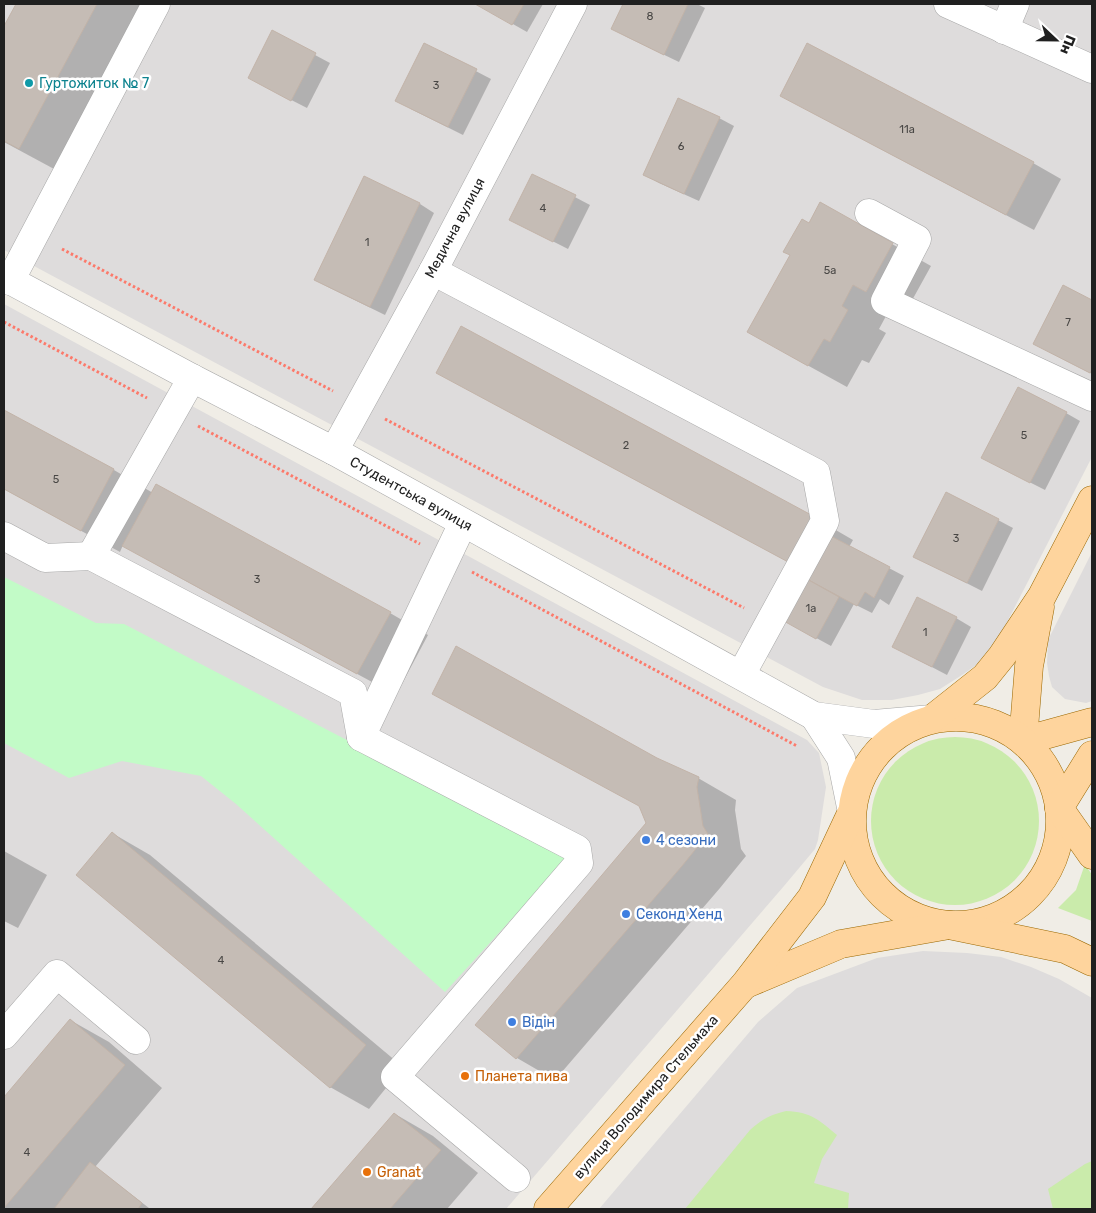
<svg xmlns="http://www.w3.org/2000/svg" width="1096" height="1213" font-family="Rubik,sans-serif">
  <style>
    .residential { fill: #dedcdc }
    .grass { fill: #caebab }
    .park { fill: #c2fbc7 }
    .shadow { fill: #0003 }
    .building { fill: #c5bcb5; stroke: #c2b3a8 }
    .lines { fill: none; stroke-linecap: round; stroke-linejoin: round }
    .minor-casing { stroke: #a7a7a7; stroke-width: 29 }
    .major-casing { stroke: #9b6800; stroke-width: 29 }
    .path { stroke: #fc7a6b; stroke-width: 3; stroke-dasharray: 2.5 2.5; stroke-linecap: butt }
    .minor { stroke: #fff; stroke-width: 28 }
    .major { stroke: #fed49d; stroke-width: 28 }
    .culture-dot { fill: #0f9aa8; stroke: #fff; stroke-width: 2 }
    .shop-dot { fill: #3f7fe0; stroke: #fff; stroke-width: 2 }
    .food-dot { fill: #e8710a; stroke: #fff; stroke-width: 2 }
    .labels { text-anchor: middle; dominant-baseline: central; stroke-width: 5; stroke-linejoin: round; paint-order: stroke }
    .number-label { font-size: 11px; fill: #494745 }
    .culture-label { font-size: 14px; fill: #0d838f; stroke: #fff; text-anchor: start }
    .street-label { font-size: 14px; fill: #202020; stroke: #fff }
    .shop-label { font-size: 14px; fill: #366cbe; stroke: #fff; text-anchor: start }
    .food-label { font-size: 14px; fill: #c56008; stroke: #fff; text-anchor: start }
  </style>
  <rect width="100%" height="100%" fill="#f0ede6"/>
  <g class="residential">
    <path d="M4,4h1088v453l-88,171 -10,17 -15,18 -17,12 -22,14 -22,6 -26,5h-30l-39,-13 -819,-437z"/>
    <path d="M4,304l803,436 12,13 7,34 -8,53 -3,9 -31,37 -278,323h-502z"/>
    <path d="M1092,552v149l-6,2 -21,-4 -13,-12 -3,-11 -2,-13 1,-21 2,-6z"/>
    <path d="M923,951l44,2 34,4 30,10 28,12 33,19v211h-493l159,-187 39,-34 80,-30z"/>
  </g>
  <g class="grass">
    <circle cx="955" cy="821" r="84"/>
    <path d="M1085,864l7,11v46l-34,-13 18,-18z"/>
    <path d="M786,1111c25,1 33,9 51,24l-15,24 -8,24 35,10 -1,16h-163l65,-79c12,-11 20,-15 36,-19z"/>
    <path d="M1092,1161v48h-39l-5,-20 37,-25z"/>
  </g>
  <path class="park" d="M4,577l92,46 28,1 217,113 230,117 -126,138 -209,-188 -35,-28 -79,-15 -53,17 -65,-35z"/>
  <g class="shadow">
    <path d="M17,4h143l-93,172 -63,-34v-113z"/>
    <path d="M477,4h66l-16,28z"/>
    <path d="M625,4h72l8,4 -26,54 -52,-25 -14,-8z"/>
    <path d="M272,32l58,31 -23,45 -43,-22z"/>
    <path d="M424,44l67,35 -28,56 -52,-26z"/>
    <path d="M809,111l224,52 28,16 -27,51z"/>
    <path d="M719,118l15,8 -35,75 -40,-18 -14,-8z"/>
    <path d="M533,175l57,30 -22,44 -57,-29z"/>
    <path d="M364,178l56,26 14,9 -49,102 -55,-27 -15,-8z"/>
    <path d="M821,204l110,62 -26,47 -13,-8 -13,24 7,4 -17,30 -7,-3 -15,27 -60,-33z"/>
    <path d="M1063,287l29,14v73l-43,-22z"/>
    <path d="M476,394l339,124 38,22 -4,7 55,29 -15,29 -9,-6 -8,14 -18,-9 -23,42 -33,-18 11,-55z"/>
    <path d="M4,411l110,59 39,23 237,120 38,22 -32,60 -234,-127 -39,-23 -3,7 -116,-63z"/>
    <path d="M1066,413l14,8 -35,69 -47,-24z"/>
    <path d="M947,493l66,35 -31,63 -53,-27z"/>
    <path d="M956,618l15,9 -24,48 -38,-20z"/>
    <path d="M656,759l42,19 38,22 -1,10 6,39 5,7 -26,32 -165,192 -38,-22 -40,-33 170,-202z"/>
    <path d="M112,833l38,22 253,212 -34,42 -39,-22z"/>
    <path d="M4,851l43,24 -29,53 -14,-7z"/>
    <path d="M70,1020l39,22 53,46 -67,79 54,41 -1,1h-144v-110z"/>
    <path d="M395,1114l38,22 45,37 -31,36h-134z"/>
  </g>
  <g class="building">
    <path d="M16,4h81l-78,145 -15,-8v-115z"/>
    <path d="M475,4h49l-12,21z"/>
    <path d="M623,4h65l-24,51 -53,-26z"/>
    <path d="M272,30l44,23 -25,48 -43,-23z"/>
    <path d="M424,43l53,26 -29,58 -53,-26z"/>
    <path d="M807,43l227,119 -28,53 -226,-119z"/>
    <path d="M678,98l42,19 -36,77 -41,-19z"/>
    <path d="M532,174l44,21 -23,47 -44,-22z"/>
    <path d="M364,176l56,27 -50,104 -56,-27z"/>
    <path d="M820,202l73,41 -27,49 -13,-7 -11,21 6,4 -18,32 -6,-3 -16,27 -61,-34 43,-77 -7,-3 19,-33 7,4z"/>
    <path d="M1063,285l29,15v69l-2,4 -57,-29z"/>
    <path d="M461,326l354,191 -25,46 -354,-190z"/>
    <path d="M1018,387l49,25 -37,71 -49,-25z"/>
    <path d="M4,410l110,59 -33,62 -77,-42z"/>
    <path d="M156,484l235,128 -34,62 -235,-128z"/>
    <path d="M946,492l53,27 -32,64 -54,-26z"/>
    <path d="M827,534l63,33 -16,31 -9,-6 -8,14 -52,-28z"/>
    <path d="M805,578l34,19 -23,42 -34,-19z"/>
    <path d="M917,597l40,20 -25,50 -40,-20z"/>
    <path d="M456,646l201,112 42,19 -2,10 6,39 5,8 -26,32 -166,193 -41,-34 171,-202 -7,-17 -207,-112z"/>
    <path d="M112,832l254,213 -36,43 -254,-213z"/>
    <path d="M70,1019l55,46 -121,143v-111z"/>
    <path d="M394,1113l47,37 -51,59h-79z"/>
    <path d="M90,1162l52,41 -4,6h-84z"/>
  </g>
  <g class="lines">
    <defs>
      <g id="minor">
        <path d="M948,4l144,65"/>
        <path d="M1004,30l11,-26"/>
        <path d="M869,213l48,26 -32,62 207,96"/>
        <path d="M433,271l383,202 9,48 -84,154"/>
        <path d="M4,277l188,101 142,73 480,265 60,8 58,-5"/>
        <path d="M10,281l146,-277"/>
        <path d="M334,451l99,-180 140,-267"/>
        <path d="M4,536l41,22 46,-2 262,137 8,44 216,112 2,14 -184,214 121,101"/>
        <path d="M91,556l101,-178"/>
        <path d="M814,716l27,42 11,54"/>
        <path d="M361,737l102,-214"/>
        <path d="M4,1035l53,-61 79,66"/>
      </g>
      <g id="major">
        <path d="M1040,607l-11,59 -6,75 69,-19"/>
        <circle cx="956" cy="821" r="104"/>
        <path d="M932,719l53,-42 17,-21 40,-60 50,-96"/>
        <path d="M1092,755l-33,53 33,47"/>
        <path d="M746,984l95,-40 108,-19 116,24 27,13"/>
        <path d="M548,1209l197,-225 67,-87 39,-83"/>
      </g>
    </defs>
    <use href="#minor" class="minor-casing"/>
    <use href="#major" class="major-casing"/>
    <g class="path">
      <path d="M62,249l271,142"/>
      <path d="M4,322l143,76"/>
      <path d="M385,419l359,189"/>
      <path d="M198,426l222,118"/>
      <path d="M472,572l325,174"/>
    </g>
    <use href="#minor" class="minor"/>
    <use href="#major" class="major"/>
  </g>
  <circle class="culture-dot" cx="29" cy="83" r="5"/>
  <g class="shop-dot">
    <circle cx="646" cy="840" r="5"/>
    <circle cx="626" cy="914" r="5"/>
    <circle cx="512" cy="1022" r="5"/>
  </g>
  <g class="food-dot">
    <circle cx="465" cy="1076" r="5"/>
    <circle cx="367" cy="1172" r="5"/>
  </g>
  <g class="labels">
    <g class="number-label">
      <text x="650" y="16">8</text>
      <text x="436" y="85">3</text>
      <text x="907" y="129">11а</text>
      <text x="681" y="146">6</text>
      <text x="543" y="208">4</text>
      <text x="367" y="242">1</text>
      <text x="830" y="270">5а</text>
      <text x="1068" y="322">7</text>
      <text x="1024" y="435">5</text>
      <text x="626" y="445">2</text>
      <text x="56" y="479">5</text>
      <text x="956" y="538">3</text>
      <text x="257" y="579">3</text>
      <text x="811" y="608">1а</text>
      <text x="925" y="632">1</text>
      <text x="221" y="960">4</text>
      <text x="27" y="1152">4</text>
    </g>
    <g class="culture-label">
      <text x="39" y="83">Гуртожиток № 7</text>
    </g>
    <g class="street-label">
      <text transform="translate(455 228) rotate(-62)">Медична вулиця</text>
      <text transform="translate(411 494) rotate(29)">Студентська вулиця</text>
      <text transform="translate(646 1097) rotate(-49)">вулиця Володимира Стельмаха</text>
    </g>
    <g class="shop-label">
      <text x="656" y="840">4 сезони</text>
      <text x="636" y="914">Секонд Хенд</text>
      <text x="522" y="1022">Відін</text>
    </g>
    <g class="food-label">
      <text x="475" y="1076">Планета пива</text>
      <text x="377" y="1172">Granat</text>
    </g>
  </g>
  <rect width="1096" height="1213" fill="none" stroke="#202020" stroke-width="10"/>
  <g transform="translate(1056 40) rotate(112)" stroke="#ffffff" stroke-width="4" paint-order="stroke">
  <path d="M0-4L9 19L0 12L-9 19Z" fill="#202020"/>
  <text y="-8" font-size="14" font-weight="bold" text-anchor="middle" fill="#202020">Пн</text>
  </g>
</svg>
